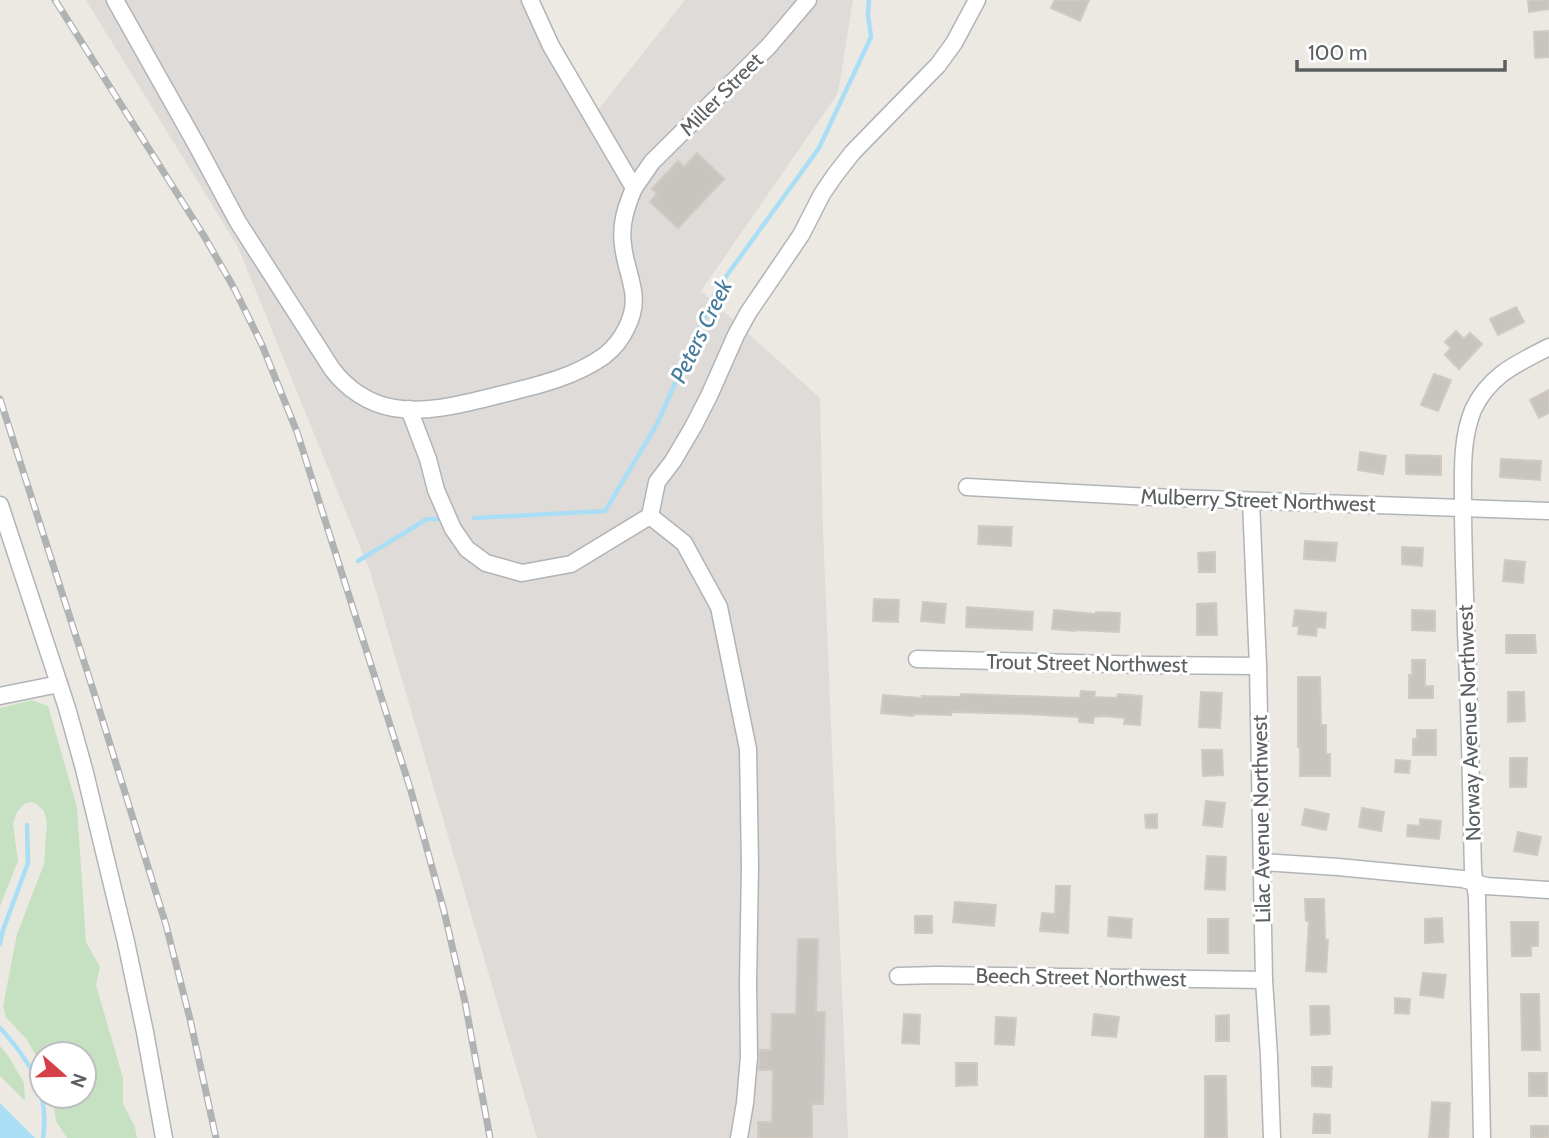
<svg xmlns="http://www.w3.org/2000/svg" width="1549" height="1138" font-family="Cabin,sans-serif">
  <style>
    .industrial { fill: #dedbd8 }
    .green { fill: #c6e1c2 }
    .water { fill: #aadef5 }
    .lines { fill: none; stroke-linecap: round; stroke-linejoin: round }
    .stream { stroke: #aadef5; stroke-width: 4.5 }
    .building { fill: #c8c4c0; stroke: #d0cac2; stroke-width: 2 }
    .minor-casing { stroke: #b1b4b7; stroke-width: 19 }
    .minor { stroke: #fff; stroke-width: 16 }
    .rail-casing { stroke: #b1b2b2; stroke-width: 7 }
    .rail { stroke: #fff; stroke-width: 4.5; stroke-dasharray: 13; stroke-linecap: butt }
    .labels { text-anchor: middle; dominant-baseline: central; stroke-width: 6; stroke-linejoin: round; paint-order: stroke }
    .street-label { font-size: 21px; fill: #5b5f62; stroke: #fff }
    .water-label { font-size: 23px; font-style: italic; fill: #477c9d; stroke: #fff }
  </style>
  <rect width="100%" height="100%" fill="#ece9e3"/>
  <path class="industrial" d="M86,0h446l66,110 87,-110h168l-15,93 -137,198 119,107 3,132 25,608h-311l-167,-567 -132,-324z"/>
  <g class="green">
    <path d="M32,700l16,6 29,101 9,135 14,25 -4,18 27,93v26l12,23 2,11h-70l-11,-17 -4,-25h32v-42h-42v12l-15,-26 -21,-23 -3,-11 14,-72 27,-70 3,-41 -3,-12 -9,-8 -5,-1 -6,2 -7,8 -4,12 5,37 -18,45v-198z"/>
    <path d="M0,1046l9,11 15,26 1,18 -25,-25z"/>
  </g>
  <path class="water" d="M0,1103l35,35h-35z"/>
  <g class="lines">
    <g class="stream">
      <path d="M474,518l131,-7 52,-87 60,-135 102,-141 52,-111 -3,-22 1,-15"/>
      <path d="M358,561l69,-42h11"/>
      <path d="M0,944l3,-14 25,-67 -1,-38"/>
      <path d="M0,1028c30,33 50,64 43,110"/>
    </g>
  </g>
  <g class="building">
    <path d="M1055,0h34l-9,21 -29,-13z"/>
    <path d="M1528,0h21v9l-20,3z"/>
    <path d="M1549,31v26l-14,1 -1,-26z"/>
    <path d="M697,153l27,26 -46,49 -28,-26 7,-8 -5,-5 26,-28 6,6z"/>
    <path d="M1516,307l8,15 -26,13 -8,-16z"/>
    <path d="M1456,331l8,8 6,-6 12,11 -23,25 -14,-14 6,-7 -6,-6z"/>
    <path d="M1434,374l17,6 -13,31 -17,-6z"/>
    <path d="M1549,390v23l-10,5 -9,-18z"/>
    <path d="M1360,452l26,4 -3,18 -25,-4z"/>
    <path d="M1406,455l35,1v19l-35,-1z"/>
    <path d="M1501,459l40,2 -1,19 -40,-3z"/>
    <path d="M979,526l33,1 -1,19 -33,-2z"/>
    <path d="M1305,541l32,2 -2,18 -31,-2z"/>
    <path d="M1402,547l21,1 -1,18 -20,-2z"/>
    <path d="M1215,552v20h-16l-1,-19z"/>
    <path d="M1505,560l20,2 -2,21 -20,-2z"/>
    <path d="M874,599l25,1 -1,22 -25,-1z"/>
    <path d="M923,602l23,2 -2,19 -23,-2z"/>
    <path d="M1216,603l1,32h-20v-31z"/>
    <path d="M967,607l66,5 -1,18 -66,-3z"/>
    <path d="M1054,610l42,4v-2l24,1 -1,19 -44,-2v1l-23,-2z"/>
    <path d="M1295,610l31,3 -1,15 -8,-1 -1,9 -18,-2 1,-8h-6z"/>
    <path d="M1412,610l23,1v20l-23,-1z"/>
    <path d="M1506,635h29l1,18h-30z"/>
    <path d="M1412,660h13v26h8v12h-24v-23h3z"/>
    <path d="M1298,677h22l1,48h5v29h4v22h-30v-29h-2z"/>
    <path d="M1081,691l14,1 -1,5 23,1 1,-4 24,2 -2,29 -16,-1 1,-6 -21,-2 -10,1 -1,6 -14,-1v-5l-53,-3 -75,-2v3l-37,-1 -1,2 -32,-3 2,-18 39,3v-2l39,1v-3l119,4z"/>
    <path d="M1201,692l21,1 -2,35 -21,-1z"/>
    <path d="M1508,692h16l1,29 -17,1z"/>
    <path d="M1417,730h19v25h-23v-16h4z"/>
    <path d="M1202,750h20l1,25 -20,1z"/>
    <path d="M1510,758h17l-1,29h-16z"/>
    <path d="M1396,760l14,1 -1,12 -14,-1z"/>
    <path d="M1206,801l19,2 -3,24 -19,-2z"/>
    <path d="M1362,808l22,4 -3,19 -22,-4z"/>
    <path d="M1305,809l24,5 -3,16 -24,-5z"/>
    <path d="M1157,814v14h-11l-1,-13z"/>
    <path d="M1420,819l21,2 -2,18 -32,-3 1,-11 12,1z"/>
    <path d="M1518,832l23,5 -4,18 -23,-4z"/>
    <path d="M1207,856l19,1 -1,33 -20,-1z"/>
    <path d="M1056,886h14l-2,47 -28,-2 2,-18 13,1z"/>
    <path d="M1305,899h19l1,41h3l-2,32 -20,-1 3,-50h-3z"/>
    <path d="M955,902l41,3 -2,21 -41,-4z"/>
    <rect x="915" y="916" width="17" height="17"/>
    <path d="M1109,917l23,2 -1,19 -23,-2z"/>
    <path d="M1442,918l1,24 -18,1v-24z"/>
    <rect x="1208" y="919" width="20" height="34"/>
    <path d="M1511,922h27v24h-7v10h-19z"/>
    <path d="M798,939h20l-2,73h9l-2,92h-11v34h-54v-16h14l1,-52h-14l1,-20h11l1,-36h24z"/>
    <path d="M1423,973l23,2 -3,23 -23,-3z"/>
    <path d="M1521,994h18l1,56h-18z"/>
    <path d="M1395,998l15,1 -1,15 -14,-1z"/>
    <path d="M1310,1006h19l1,28 -19,1z"/>
    <path d="M904,1014l16,1 -1,29 -17,-1z"/>
    <path d="M1094,1014l25,3 -3,20 -24,-2z"/>
    <path d="M1229,1015v26h-13v-25z"/>
    <path d="M996,1017l20,1 -2,27 -19,-1z"/>
    <path d="M956,1063h21v22l-21,1z"/>
    <path d="M1312,1067h20l-1,20 -19,-1z"/>
    <rect x="1529" y="1073" width="18" height="23"/>
    <path d="M1205,1076h21l1,62h-22z"/>
    <path d="M1432,1102l18,1 -2,35h-19z"/>
    <path d="M1314,1114l16,1v18h-17z"/>
    <rect x="1531" y="1126" width="18" height="12"/>
  </g>
  <g class="lines">
    <defs>
      <g id="minor">
        <path d="M115,0l81,144 42,78 94,147c15,20 37,35 62,39 34,6 72,-5 105,-13 36,-9 74,-17 105,-39 9,-7 18,-18 23,-29 16,-32 -1,-51 -4,-82 -3,-20 3,-38 11,-57l-83,-142 -21,-46"/>
        <path d="M634,188l18,-26 116,-115 40,-47"/>
        <path d="M409,409l19,50 8,31 17,39 14,20 19,14 36,10 49,-9 79,-48 34,27 35,64 29,142 2,117 -2,117 1,74 -4,46 -6,35"/>
        <path d="M967,487l183,10 399,14"/>
        <path d="M1251,501l7,165 6,314 5,76 3,82"/>
        <path d="M0,505l67,203 17,61 42,173 19,90 19,106"/>
        <path d="M650,516l7,-34 16,-21 20,-34 16,-31 27,-61 12,-22 53,-78 21,-41 13,-19 18,-23 85,-87 16,-22 23,-43"/>
        <path d="M917,659l232,6 109,1"/>
        <path d="M0,696l59,-12"/>
        <path d="M1262,862l76,5 125,12 23,7 63,4"/>
        <path d="M898,976l40,-1 326,5"/>
        <path d="M1482,1138l-5,-241 -4,-26c-2,-80 -3,-160 -7,-239 -1,-43 -3,-85 -3,-128 0,-31 -2,-65 10,-94 16,-35 45,-47 76,-63"/>
      </g>
    </defs>
    <use href="#minor" class="minor-casing"/>
    <use href="#minor" class="minor"/>
    <defs>
      <g id="rail">
        <path d="M55,0l149,236 30,52 28,57 35,87 114,359 33,120 21,91 25,136"/>
        <path d="M0,399l96,300 70,226 24,94 26,119"/>
      </g>
    </defs>
    <use href="#rail" class="rail-casing"/>
    <use href="#rail" class="rail"/>
  </g>
  <g class="labels">
    <g class="street-label">
      <text transform="translate(721 94) rotate(-45)">Miller Street</text>
      <text transform="translate(1258 500) rotate(2)">Mulberry Street Northwest</text>
      <text transform="translate(1087 663) rotate(1)">Trout Street Northwest</text>
      <text transform="translate(1469 723) rotate(-92)">Norway Avenue Northwest</text>
      <text transform="translate(1261 819) rotate(-91)">Lilac Avenue Northwest</text>
      <text transform="translate(1081 977) rotate(1)">Beech Street Northwest</text>
    </g>
    <g class="water-label">
      <text transform="translate(701 331) rotate(-64)">Peters Creek</text>
    </g>
  </g>
  <g transform="translate(63 1075) rotate(110)"><circle r="33" fill="#ffffff" stroke="#bdbfc0" stroke-width="2"/>
  <path d="M0-5L12 26L0 18L-12 26Z" fill="#d64048"/>
  <text y="-10" font-size="19" font-weight="bold" text-anchor="middle" fill="#5b5f62">N</text>
  </g>
  <path d="M1297 60v10h208v-10" fill="none" stroke="#5b5f62" stroke-width="3.5"/>
  <text x="1308" y="60" font-size="21" fill="#5b5f62" stroke="#ffffff" stroke-width="5" paint-order="stroke">100 m</text>
</svg>
